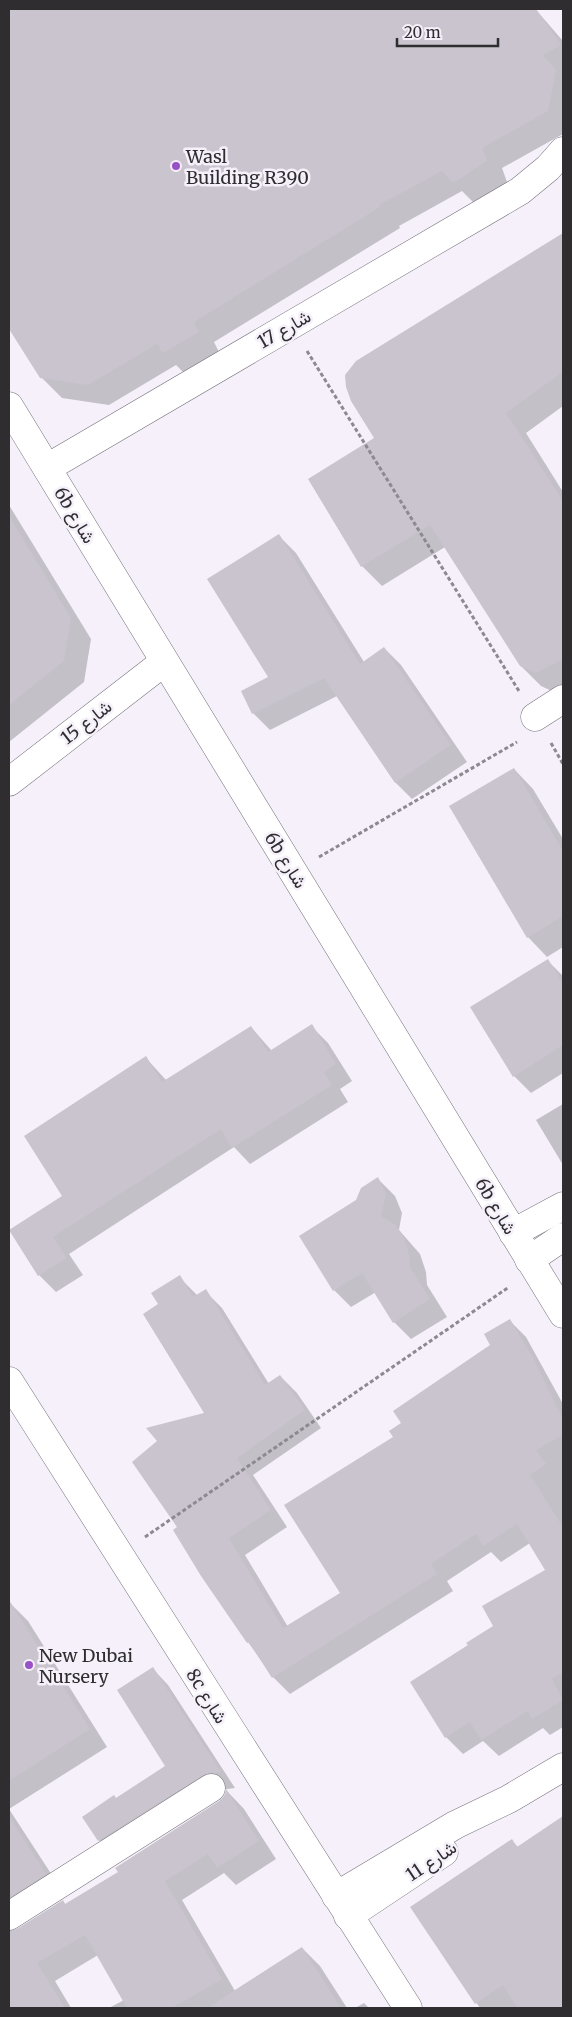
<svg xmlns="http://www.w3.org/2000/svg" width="572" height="2017" font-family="Merriweather,Vazirmatn,serif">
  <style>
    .shadow { fill: #0003 }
    .building { fill: #c9c4cd }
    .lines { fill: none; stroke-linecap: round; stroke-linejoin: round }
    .minor-casing { stroke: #78737c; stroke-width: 29 }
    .path { stroke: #8c898f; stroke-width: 3; stroke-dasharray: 4 2.5; stroke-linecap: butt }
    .minor { stroke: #fff; stroke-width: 28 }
    .poi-dot { fill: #9752c6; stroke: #f5f0fa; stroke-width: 2 }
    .labels { text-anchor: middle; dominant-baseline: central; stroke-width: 5; stroke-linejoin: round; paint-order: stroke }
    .poi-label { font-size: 18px; fill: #2f2d30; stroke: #f5f0fa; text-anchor: start }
    .street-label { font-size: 18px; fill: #2f2d30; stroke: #f5f0fa }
  </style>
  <rect width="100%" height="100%" fill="#f5f0fa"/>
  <g class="shadow">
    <path d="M9,9h516l5,8 7,-6 26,30v93l-61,34 5,14 -33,21 -12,-12 -63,35 1,2 -186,114 5,10 -35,21 -8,-8 -67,40 -47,-7 -21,-21 -32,-50z"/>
    <path d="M563,235v171l-37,27 37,59v199l-7,2 -15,-7 -21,-21 -75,-118 -63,39 -20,-20 14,-128 -20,-76z"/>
    <path d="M9,505l82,134 -7,43 -75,60z"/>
    <path d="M279,536l17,17 68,109 20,-14 17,17 66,97 -55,37 -17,-17 -58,-86 -67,34 -17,-17 17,-35z"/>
    <path d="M514,769l19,20 30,50v108l-16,10 -19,-20z"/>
    <path d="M548,961l15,15v97l-32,20 -17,-17z"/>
    <path d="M311,1026l17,17 24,38 -12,8 8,13 -98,62 -16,-17 -165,107 14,21 -27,17 -17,-17 25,-79 82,-138 20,22 85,-53 21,24z"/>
    <path d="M563,1104v61l-27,-45z"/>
    <path d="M378,1179l17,17 7,17 -3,17 21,24 6,18 1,13 20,32 -36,22 -17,-17 -18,-30 -25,15 -17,-17 23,-89z"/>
    <path d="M179,1277l19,19 7,-5 17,17 47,76 11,-8 17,17 24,35 -68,47 34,52 -42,28 43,72 53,-34 53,-155 9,-15 89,-77 17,-26 17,17 37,67v323l-13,8 -7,-7 -44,28 -16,-15 -20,13 -17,-17 23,-91 26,-20 51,-56 -16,-27 -29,19 -10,-10 -44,29 6,10 -163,103 -17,-17 -25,-35 -70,-115 28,-113 -46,-109z"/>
    <path d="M10,1603l18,18 79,126 -98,62 54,83 -50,35 -1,5 51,-30 3,3 53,-32 101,-71 7,-11 17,18 32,50 -40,26 -12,-12 -42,27 53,91 67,-43 18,18 27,42h-238l15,-8 -26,-45 -43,26 16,27h-62z"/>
    <path d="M153,1669l15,16 67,103 -16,2 -104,66 -16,-16 17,-41 51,-33z"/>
    <path d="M563,1817v191h-83l-69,-101 100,-67 7,7z"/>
    <path d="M364,2003l5,5h-14z"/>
  </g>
  <g class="building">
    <path d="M9,9h527l25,36 -18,10 13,15 -8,41 -66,37 5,13 -34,22 -11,-12 -63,34 1,2 -186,115 5,10 -36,21 -6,-9 -69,41 -48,-7 -31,-49z"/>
    <path d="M563,233v139l-57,41 57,88v158l-27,14 -16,-7 -90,-141 -69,42 -53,-88 66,-41 -23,-37 -5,-14 -1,-12 11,-14z"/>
    <path d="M9,516l62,102 -7,43 -55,44z"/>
    <path d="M279,534l81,130 24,-17 67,98 -56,38 -71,-105 -72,36 -11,-23 27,-14 -61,-98z"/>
    <path d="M514,768l49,83v65l-36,22 -78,-132z"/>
    <path d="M548,959l15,25v61l-50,32 -43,-70z"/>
    <path d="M312,1024l24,40 -12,8 8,13 -100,63 -11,-19 -168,108 14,21 -29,18 -29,-46 53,-34 -38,-60 122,-80 16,26 89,-56 17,26z"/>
    <path d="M378,1177l8,17 -5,22 13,8 9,11 6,19 1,13 20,32 -37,24 -31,-50 -29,18 -34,-55 57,-36 5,-12z"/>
    <path d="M180,1275l13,22 13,-8 59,96 15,-10 25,35 -68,48 34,52 -42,28 54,90 57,-35 -56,-88 109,-68 -4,-6 12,-8 -8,-12 97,-66 -6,-11 26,-15 23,39 30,61v16l-27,15 10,14 -16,11 33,52v145l-11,7 11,21 -31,19 -4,-8 -47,29 -11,-18 -25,16 -35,-56 58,-37 -2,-2 27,-17 -11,-20 63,-36 -28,-46 -34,22 -7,-12 -45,30 6,10 -165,104 -23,-36 -2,1 -46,-67 -28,-46 4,-3 -45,-65 25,-21 -11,-13 58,-15 -61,-99 15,-10 -7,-11z"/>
    <path d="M9,1600l81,129 -81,52z"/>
    <path d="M153,1667l68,105 -18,3 -105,66 -16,-24 32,-22 2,3 49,-32 -48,-76z"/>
    <path d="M226,1789l33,52 -42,27 -9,-14 -43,27 57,98 -50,29h-45l-42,-73 -48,28 28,45h-56v-77l8,-2 46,-29 2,4 53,-32 -3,-4 104,-67 6,-5z"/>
    <path d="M9,1816l37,58 -37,24z"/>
    <path d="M563,1816v192h-46l-14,-23 -28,19 -65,-97 102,-68 5,8z"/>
    <path d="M302,1947l39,61h-134z"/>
  </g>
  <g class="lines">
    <defs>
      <g id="minor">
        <path d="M9,406l554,908"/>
        <path d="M47,468l473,-277 28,-23 15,-17"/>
        <path d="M535,717l28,-18"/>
        <path d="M9,782l155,-120"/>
        <path d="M513,1233l50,-27"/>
        <path d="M529,1260l34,-23"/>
        <path d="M9,1381l399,627"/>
        <path d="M336,1896l119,-71 54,-26 54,-32"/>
        <path d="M9,1916l202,-128"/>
        <path d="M348,1916l96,-64"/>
      </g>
    </defs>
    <use href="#minor" class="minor-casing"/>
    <g class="path">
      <path d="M307,351l212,340"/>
      <path d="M551,743l12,21"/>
      <path d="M319,857l198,-115"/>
      <path d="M145,1537l364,-250"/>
    </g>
    <use href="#minor" class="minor"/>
  </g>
  <g class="poi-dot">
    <circle cx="176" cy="166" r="5"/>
    <circle cx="29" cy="1665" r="5"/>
  </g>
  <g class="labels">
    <g class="poi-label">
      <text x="186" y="156">Wasl<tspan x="186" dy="21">Building R390</tspan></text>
      <text x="39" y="1655">New Dubai<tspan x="39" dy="21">Nursery</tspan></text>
    </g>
    <g class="street-label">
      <text transform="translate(284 329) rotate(-30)">شارع 17</text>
      <text transform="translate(75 515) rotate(59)">6b شارع</text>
      <text transform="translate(86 722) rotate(-38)">شارع 15</text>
      <text transform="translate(286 860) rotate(58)">6b شارع</text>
      <text transform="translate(496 1206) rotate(59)">6b شارع</text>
      <text transform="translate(207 1696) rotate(58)">8c شارع</text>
      <text transform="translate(431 1861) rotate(-34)">شارع 11</text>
    </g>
  </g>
  <rect width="572" height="2017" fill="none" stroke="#2f2d30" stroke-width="20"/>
  <path d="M397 38v8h101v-8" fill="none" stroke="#2f2d30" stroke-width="2.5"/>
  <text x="404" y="38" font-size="15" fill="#2f2d30" stroke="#f5f0fa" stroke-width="4" paint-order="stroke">20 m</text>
</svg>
